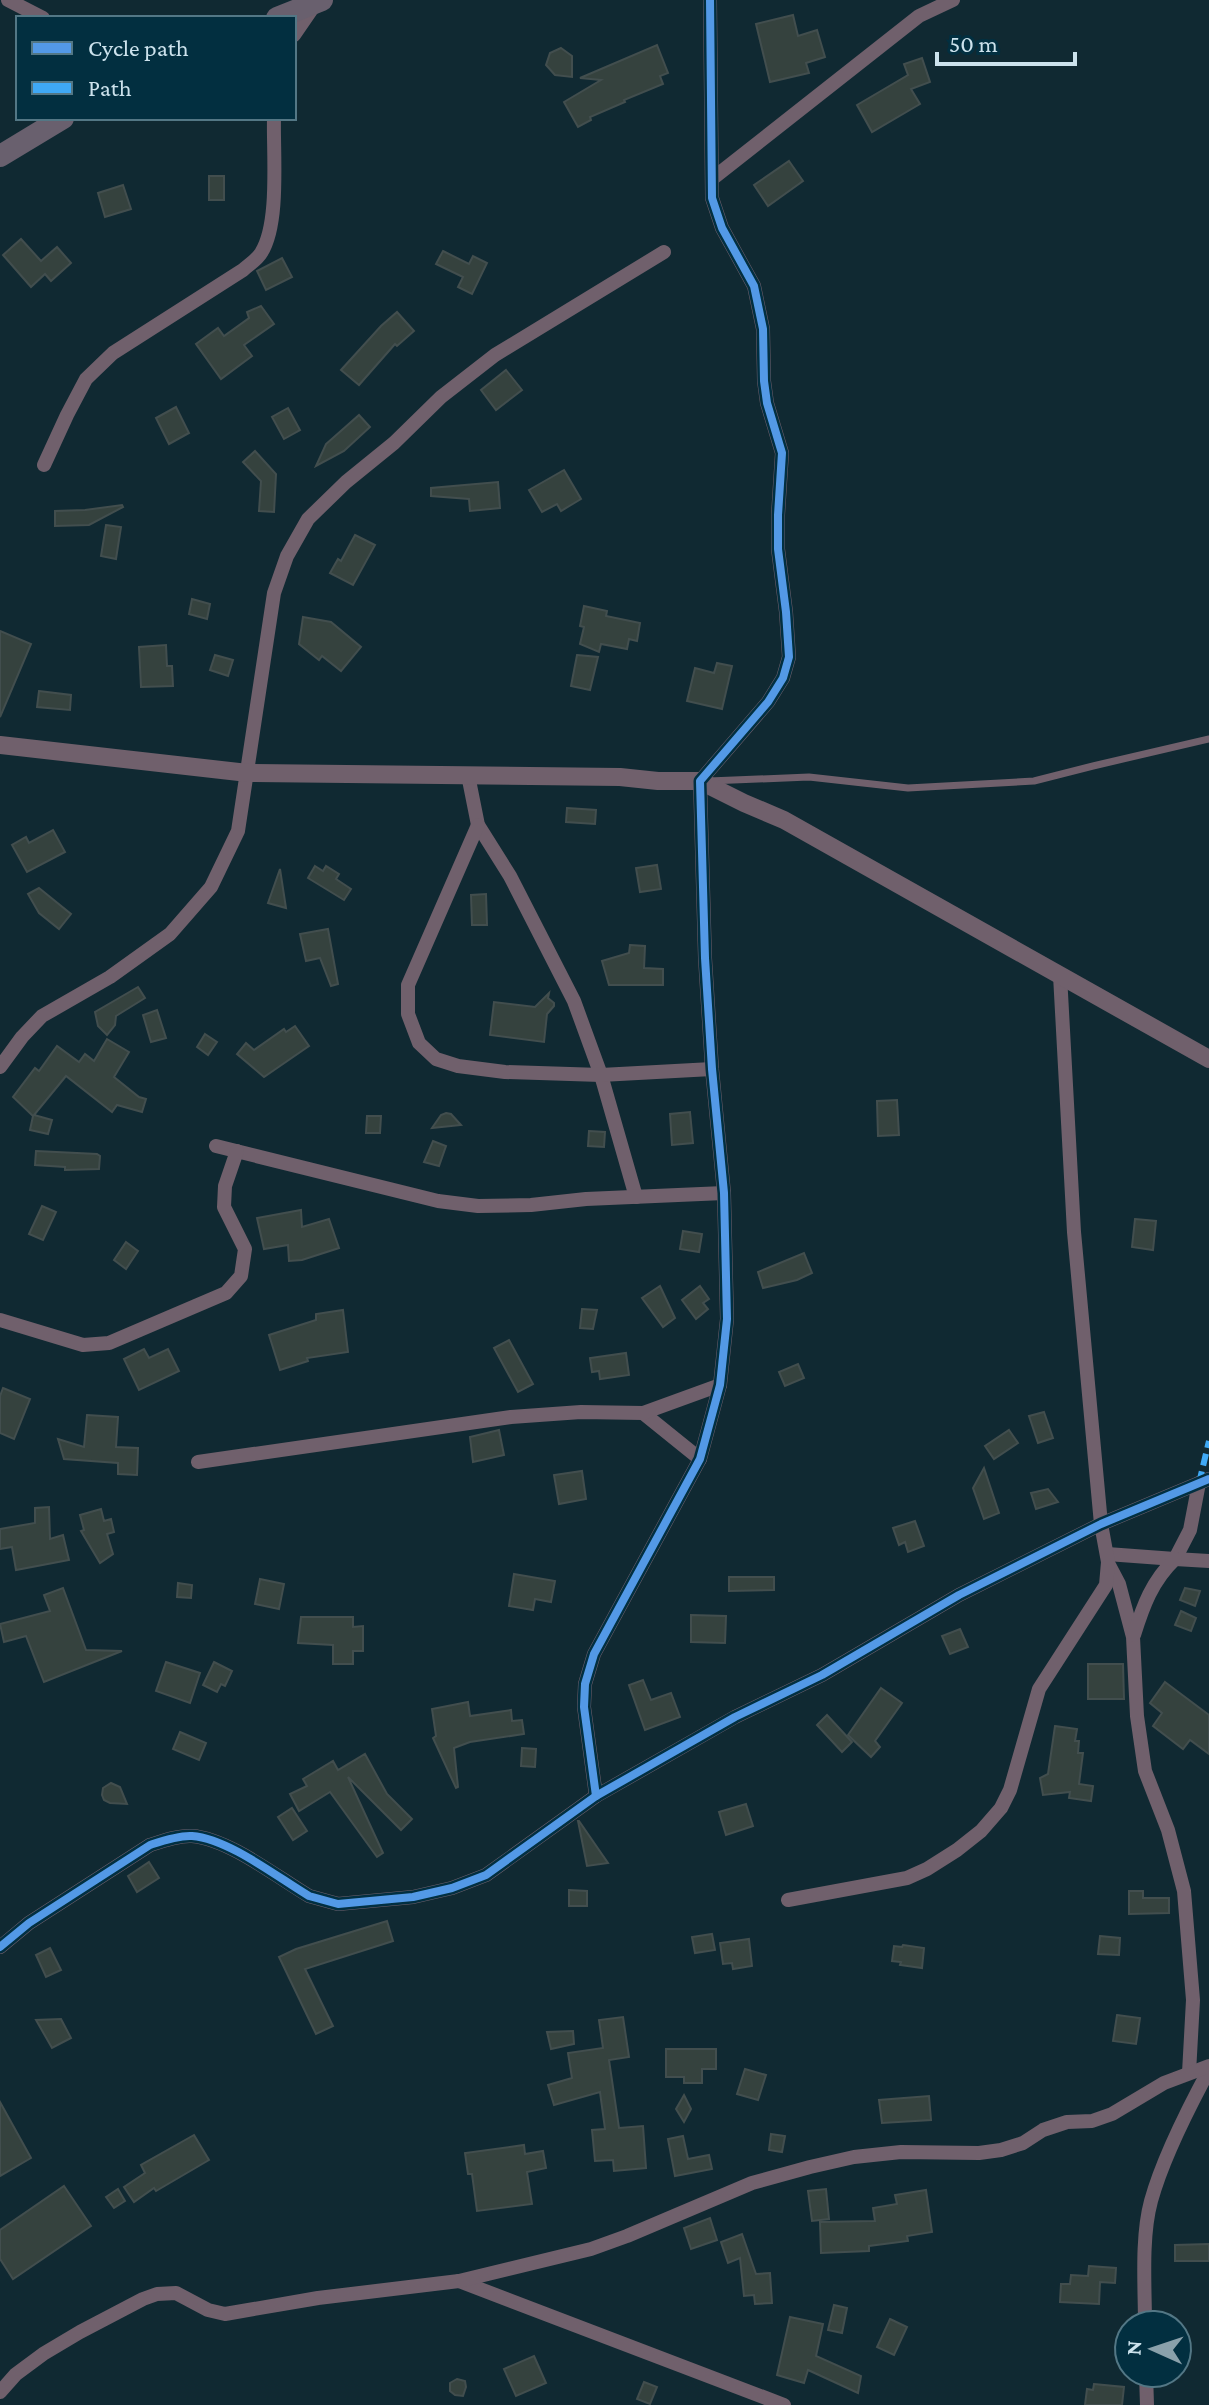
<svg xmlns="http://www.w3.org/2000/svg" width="1209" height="2405" font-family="'Crimson Pro',serif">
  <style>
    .building { fill: #35423e; stroke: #424e4e; stroke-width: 2 }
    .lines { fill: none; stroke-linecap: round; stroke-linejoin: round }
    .service { stroke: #70606c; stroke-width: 7 }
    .minor { stroke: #70606c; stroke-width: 14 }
    .tertiary { stroke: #70606c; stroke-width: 18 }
    .primary { stroke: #69606e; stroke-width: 22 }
    .quiet { stroke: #3fa9f5; stroke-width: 6; stroke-dasharray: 12 6; stroke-linecap: butt }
    .cycleway-casing { stroke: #022f40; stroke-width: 13 }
    .cycleway { stroke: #5399e6; stroke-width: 8 }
  </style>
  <rect width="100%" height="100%" fill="#102932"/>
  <g class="building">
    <path d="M793,15l5,21 19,-6 8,27 -19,6 3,10 -39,9 -14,-58z"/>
    <path d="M657,45l11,28 -8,3 3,8 -39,16 1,2 -35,15 1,3 -13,7 -14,-25 37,-22 -21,-2z"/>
    <path d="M561,48l11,8v21l-17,-2 -9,-10 4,-12z"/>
    <path d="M922,58l8,24 -19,7 9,15 -48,28 -15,-27 51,-30 -4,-11z"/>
    <path d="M789,161l14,20 -35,25 -14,-21z"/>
    <rect x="209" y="176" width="15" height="24"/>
    <path d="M123,185l8,24 -26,8 -7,-24z"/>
    <path d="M21,239l20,22 16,-14 14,16 -20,18 -6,-7 -14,13 -28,-32z"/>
    <path d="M443,251l26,13 4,-8 14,7 -15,31 -14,-7 5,-10 -27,-13z"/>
    <path d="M282,258l10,19 -26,13 -9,-19z"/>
    <path d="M261,306l13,18 -30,21 8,11 -31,23 -25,-35 22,-16 6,8 25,-18 -2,-6z"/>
    <path d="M397,312l17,19 -17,15 -2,-2 -36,41 -18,-15 40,-44z"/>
    <path d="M506,370l16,20 -26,20 -15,-20z"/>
    <path d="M176,407l13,26 -20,11 -13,-26z"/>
    <path d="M288,408l12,22 -16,9 -12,-22z"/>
    <path d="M359,415l11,12 -26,24 -28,15 10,-22z"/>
    <path d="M255,451l21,23 -2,38 -15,-1 2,-30 -18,-19z"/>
    <path d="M564,470l17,29 -20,12 -4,-7 -15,8 -13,-22z"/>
    <path d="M498,482l2,26 -30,3 -1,-12 -38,-3v-8z"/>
    <path d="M122,505l1,2 -34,18 -34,1v-15l30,-1z"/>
    <path d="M106,525l15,2 -5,32 -15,-3z"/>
    <path d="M355,535l20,10 -22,40 -23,-12 8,-14 3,2z"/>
    <path d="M192,599l18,5 -3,15 -18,-5z"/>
    <path d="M584,606l23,5 -1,5 34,7 -3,18 -8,-2 -2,10 -26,-5 -2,8 -19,-8 4,-17 -4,-1z"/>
    <path d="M303,617l28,5 30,25 -20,24 -19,-15 -3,4 -20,-16z"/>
    <path d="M0,631l31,13 -31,73z"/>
    <path d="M166,645l1,21h5l1,20 -32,1 -2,-40z"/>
    <path d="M215,655l18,5 -5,16 -18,-6z"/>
    <path d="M577,655l21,2 -8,33 -19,-4z"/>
    <path d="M717,663l15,3 -10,43 -35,-8 8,-33 19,5z"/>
    <path d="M39,691l32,4 -1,15 -33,-3z"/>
    <path d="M567,808l29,2 -1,14 -29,-2z"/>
    <path d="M53,830l12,22 -38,20 -15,-27 14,-8 3,6z"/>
    <path d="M657,865l4,24 -21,3 -4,-24z"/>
    <path d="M315,866l8,5 3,-5 13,8 -3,5 15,10 -7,11 -36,-22z"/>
    <path d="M280,869l6,39 -18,-5z"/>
    <path d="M39,888l32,26 -12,15 -20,-16 -11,-19z"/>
    <path d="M486,894l1,31h-15l-1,-30z"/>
    <path d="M328,929l10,55 -7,2 -11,-28 -14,3 -6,-27z"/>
    <path d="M630,945l15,1 -1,22 19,1v16h-54l-7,-24 27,-8z"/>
    <path d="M138,987l7,11 -29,18 -1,9 -8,10 -9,-9 -3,-14z"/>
    <path d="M549,993l-1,5 6,5v3l-7,8 -3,28 -54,-7 4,-33 41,5z"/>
    <path d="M157,1010l9,28 -15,4 -8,-27z"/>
    <path d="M295,1026l14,20 -45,31 -27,-23 9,-11 8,7 30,-21 2,3z"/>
    <path d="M205,1034l12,8 -9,13 -11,-8z"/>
    <path d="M107,1039l22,13 -15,25 25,20 7,2 -4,13 -25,-7 -5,7 -46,-36 -32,39 18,5 -4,14 -18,-4 3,-14 -20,-19 22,-29 4,3 18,-25 22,16 6,-8 9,7z"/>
    <path d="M897,1100l2,35 -21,1 -1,-35z"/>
    <path d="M690,1112l3,31 -21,2 -2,-31z"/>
    <path d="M446,1113l5,1 10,11 -29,3 9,-13z"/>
    <path d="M367,1116h14l-1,17h-14z"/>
    <path d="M589,1131l16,1 -1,15 -16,-1z"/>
    <path d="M433,1141l13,5 -7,20 -15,-4z"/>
    <path d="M36,1151l61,3 3,2 -1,13 -34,1v-3l-30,-2z"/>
    <path d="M42,1206l14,6 -13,28 -14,-6z"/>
    <path d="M301,1210l1,17 27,-8 10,29 -37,12 -13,1 -1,-16 -24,4 -7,-31z"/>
    <path d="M1135,1219l21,2 -3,29 -21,-3z"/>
    <path d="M683,1231l19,3 -3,18 -19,-3z"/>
    <path d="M126,1242l12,9 -12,18 -12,-9z"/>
    <path d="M804,1253l8,20 -15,7 -34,8 -5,-16z"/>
    <path d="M660,1286l15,32 -12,9 -21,-29z"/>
    <path d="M700,1286l9,13 -6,4 5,6 -12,10 -14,-19z"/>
    <path d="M582,1309l15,1 -4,19 -13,-1z"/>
    <path d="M343,1310l5,42 -41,6 1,3 -28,9 -11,-35 47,-15v-6z"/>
    <path d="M509,1340l24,44 -15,8 -24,-44z"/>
    <path d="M144,1349l5,9 19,-9 11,22 -40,19 -15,-31z"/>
    <path d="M626,1353l3,22 -29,4 -1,-8 -7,1 -2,-14z"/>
    <path d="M798,1364l6,14 -19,8 -6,-14z"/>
    <path d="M3,1388l27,11 -16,40 -14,-6v-37z"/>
    <path d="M1044,1412l9,26 -15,5 -9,-27z"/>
    <path d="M87,1415l31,2 -2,30 22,1 -1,27 -19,-1v-11l-54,-4 -6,-20 26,8z"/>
    <path d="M499,1430l5,25 -31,7 -3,-25z"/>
    <path d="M1009,1430l9,13 -24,16 -9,-13z"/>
    <path d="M984,1468l15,45 -15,6 -11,-31z"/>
    <path d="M582,1471l4,28 -27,5 -5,-29z"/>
    <path d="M1048,1489l10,13 -22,7 -5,-16z"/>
    <path d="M49,1507l1,32 13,-4 6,25 -53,10 -4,-23 -12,2v-20l35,-6v-15z"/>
    <path d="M101,1509l3,12 7,-2 3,13 -7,2 6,20 -13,9 -19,-32 3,-1 -4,-15z"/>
    <path d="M915,1521l9,25 -16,6 -3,-10 -6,3 -6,-17z"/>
    <path d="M514,1574l41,7 -4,21 -16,-3 -2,11 -24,-4z"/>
    <path d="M729,1577h45v13l-45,1z"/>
    <path d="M260,1579l24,5 -5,25 -24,-5z"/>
    <path d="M178,1583l14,2 -1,13 -14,-1z"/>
    <path d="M63,1588l23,62 36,1 -78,31 -18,-46 -22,6 -4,-18 50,-13 -6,-16z"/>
    <path d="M1185,1588l15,3 -5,15 -15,-6z"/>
    <path d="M1181,1611l15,7 -5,13 -16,-6z"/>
    <path d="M691,1615l35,1 -1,27 -34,-1z"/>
    <path d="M301,1617h52v10l10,-1v25h-10v13h-20v-19l-35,-2z"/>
    <path d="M960,1629l8,18 -18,7 -8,-18z"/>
    <path d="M166,1662l34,11 -10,30 -34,-12z"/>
    <path d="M214,1662l18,9 -7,15 -4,-2 -4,8 -14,-7z"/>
    <path d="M1088,1664h35l1,35h-36z"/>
    <path d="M643,1680l8,20 20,-7 9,24 -35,13 -16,-45z"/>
    <path d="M1165,1682l44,33v39l-19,-14 -7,9 -30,-23 9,-13 -12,-10z"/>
    <path d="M881,1688l21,15 -27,38 5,6 -9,10 -23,-22z"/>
    <path d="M468,1702l2,14 41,-6 1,11 10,-1 2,14 -54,8 -16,6 4,39 -2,1 -23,-50 3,-2 -4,-27z"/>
    <path d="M827,1715l25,27 -10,10 -25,-27z"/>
    <path d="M1055,1726l22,3 -2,12h4l-1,12h5l-4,31 14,2 -2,15 -22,-3 1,-6 -27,3 -3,-17 8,-4z"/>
    <path d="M180,1732l26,11 -7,17 -26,-11z"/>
    <path d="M522,1748l14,1 -1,18 -14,-1z"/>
    <path d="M365,1754l22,40 25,25 -11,11 -53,-53 35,76 -6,4 -47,-65 -31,19 -9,-17 17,-8 -4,-7 30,-18 5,9z"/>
    <path d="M111,1783l9,4 7,17 -17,-1 -6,-3 -2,-5 1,-7z"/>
    <path d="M746,1804l7,22 -27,9 -7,-23z"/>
    <path d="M292,1808l15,23 -14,9 -15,-23z"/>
    <path d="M578,1821h1l29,42 -21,3z"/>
    <path d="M149,1862l10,16 -22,14 -9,-16z"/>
    <path d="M569,1890l18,1v15h-18z"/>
    <path d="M1129,1891h14v7h26v15l-40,1z"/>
    <path d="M387,1921l6,20 -88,28 28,57 -17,8 -37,-77 17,-8z"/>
    <path d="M712,1934l3,16 -20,3 -3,-16z"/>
    <path d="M1100,1936l20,2 -1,17 -21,-1z"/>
    <path d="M749,1939l3,27 -19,3 -1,-6 -9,1 -3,-21z"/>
    <path d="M903,1945l21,3 -2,20 -22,-3 1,-3 -9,-1 2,-15 8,1z"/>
    <path d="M50,1948l11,22 -15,7 -10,-22z"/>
    <path d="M1117,2015l23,3 -4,26 -23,-3z"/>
    <path d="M623,2017l6,40 -20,3 10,68 24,-2 3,42 -32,3 -1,-11 -18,1 -3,-31 13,-1 -5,-37 -46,13 -6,-20 24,-7 -4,-25 35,-5 -4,-28z"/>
    <path d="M61,2019l10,19 -19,10 -16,-28z"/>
    <path d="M573,2031l1,13 -23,5 -4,-17z"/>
    <path d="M666,2049h50v20h-14v14h-18v-6h-18z"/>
    <path d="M745,2069l21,6 -8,25 -21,-6z"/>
    <path d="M684,2095l7,14 -7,13 -8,-13z"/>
    <path d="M929,2096l2,24 -49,3 -3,-23z"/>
    <path d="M0,2102l31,56 -31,18z"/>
    <path d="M771,2134l14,2 -3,16 -13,-2z"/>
    <path d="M194,2135l15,25 -53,31 -2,-3 -20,14 -10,-15 21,-14 -4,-8z"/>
    <path d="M683,2136l5,23 21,-4 3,14 -37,7 -7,-37z"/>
    <path d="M524,2145l1,9 18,-3 3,17 -19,4 5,32 -55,7 -5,-37h-4l-3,-21z"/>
    <path d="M64,2186l27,40 -78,53 -13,-20v-29z"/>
    <path d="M118,2189l7,12 -11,7 -8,-11z"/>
    <path d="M826,2189l3,30 -17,2 -4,-30z"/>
    <path d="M926,2190l6,42 -25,4 1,5 -39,5v5l-48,2 -1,-31 55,-1 -2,-13 24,-4 -2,-9z"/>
    <path d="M710,2218l7,22 -26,9 -7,-21z"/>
    <path d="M742,2234l14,40 14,-1 2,30 -17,1 -1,-9 -10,1 -4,-38 -12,5 -7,-21z"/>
    <path d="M1209,2244v17h-34v-16z"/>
    <path d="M1089,2266l27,2 -1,15 -15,-1 -1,22 -39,-2 1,-18h9l1,-9 17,1z"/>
    <path d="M834,2305l13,3 -5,25 -14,-3z"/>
    <path d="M790,2317l33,7 -7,32 45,20 -3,17 -50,-23 -4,13 -27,-8z"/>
    <path d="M890,2319l17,8 -13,28 -17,-8z"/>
    <path d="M534,2356l12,27 -30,13 -12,-27z"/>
    <path d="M457,2379l8,2 1,6 -3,9 -8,-1 -5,-4v-8z"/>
    <path d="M644,2382l13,5 -7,17 -13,-5z"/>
    <path d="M1094,2384l30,3 -2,18h-37l2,-16 6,1z"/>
  </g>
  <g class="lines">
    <path class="service" d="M709,781l100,-4 99,11 126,-7 59,-15 116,-27"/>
    <g class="minor">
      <path d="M8,0l35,18"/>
      <path d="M294,35l22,-32"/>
      <path d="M712,179l207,-163 34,-16"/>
      <path d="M44,465l23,-50 19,-36 27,-26 130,-83c5,-5 14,-10 18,-17 19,-29 12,-100 13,-135"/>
      <path d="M468,775l10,50 32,51 64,125 27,74 35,122"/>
      <path d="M478,825l-70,160v29l11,29 17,16 22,7 47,6 96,3 111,-6"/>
      <path d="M0,1067l22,-30 20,-21 68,-39 60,-43 41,-47 27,-56 36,-238 13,-37 21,-37 38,-37 48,-39 47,-46 54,-42 169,-103"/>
      <path d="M216,1146l222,55 40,5 53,-1 55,-6 138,-6"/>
      <path d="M0,1320l83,25 26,-2 117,-50 15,-17 4,-27 -21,-42 1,-21 12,-35"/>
      <path d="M643,1413l57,46"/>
      <path d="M198,1462l313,-45 70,-5 62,1 77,-28"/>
      <path d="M1199,1483l-9,47 -15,29 34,2"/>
      <path d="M1107,1554l68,5"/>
      <path d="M1109,1565l10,19 14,53 4,79 8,55 23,59 16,61 9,109 -4,73"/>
      <path d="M1134,1635c9,-29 18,-54 41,-76"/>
      <path d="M596,1796l-12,-89 1,-23 9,-30 106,-195 20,-74 7,-66 -3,-126 -12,-124 -7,-111 -5,-177 68,-79 15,-24 6,-21 -3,-45 -8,-63v-34l4,-62 -15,-50 -3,-22 -1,-52 -9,-43 -32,-58 -10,-30 -2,-198"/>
      <path d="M788,1900l119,-22 20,-9 30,-19 24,-19 20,-23 9,-18 29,-101 67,-104 2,-23 -7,-38 -27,-292 -14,-257"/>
      <path d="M0,1947l29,-24 121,-78c12,-4 29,-10 42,-9 37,3 85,41 117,60l29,8 75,-7 39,-9 34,-13 110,-79 139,-79 87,-42 137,-80 142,-71 108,-45"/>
      <path d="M459,2281l325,124"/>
      <path d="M1145,2325c0,-38 -4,-87 6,-124 11,-40 38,-94 58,-131"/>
      <path d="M1146,2373l1,32"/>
      <path d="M0,2392l16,-18 27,-20 37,-22 63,-33 14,-5 19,-1 32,17 17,4 93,-16 141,-17 132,-32 36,-13 125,-53 58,-16 44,-10 47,-5 78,1 22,-3 22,-7 20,-13 24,-8 25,-1 20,-7 52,-31 45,-17"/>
    </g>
    <path class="tertiary" d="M0,745l248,28 372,4 38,4h42l44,22 40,17 425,239"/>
    <g class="primary">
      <path d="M277,18l45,-18"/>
      <path d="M0,156l63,-38"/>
    </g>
    <path class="quiet" d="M1199,1483l10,-42"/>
    <defs>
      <g id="cycleway">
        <path d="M596,1796l-12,-89 1,-23 9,-30 106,-195 20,-74 7,-66 -3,-126 -12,-124 -7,-111 -5,-177 68,-79 15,-24 6,-21 -3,-45 -8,-63v-34l4,-62 -15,-50 -3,-22 -1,-52 -9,-43 -32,-58 -10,-30 -2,-198"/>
        <path d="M0,1947l29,-24 121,-78c12,-4 29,-10 42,-9 37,3 85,41 117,60l29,8 75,-7 39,-9 34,-13 110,-79 139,-79 87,-42 137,-80 142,-71 108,-45"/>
      </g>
    </defs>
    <use href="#cycleway" class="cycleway-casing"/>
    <use href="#cycleway" class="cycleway"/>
  </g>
  <rect x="16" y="16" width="280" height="104" fill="#022f40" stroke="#537785" stroke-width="2"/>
  <rect x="32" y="42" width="40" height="12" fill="#5399e6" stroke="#537785" stroke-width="2"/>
  <text x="88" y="56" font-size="24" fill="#cce2ec">Cycle path</text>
  <rect x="32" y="82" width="40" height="12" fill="#3fa9f5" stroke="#537785" stroke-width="2"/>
  <text x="88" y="96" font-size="24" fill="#cce2ec">Path</text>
  <g transform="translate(1153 2349) rotate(273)"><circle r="38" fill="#022f40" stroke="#537785" stroke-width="2"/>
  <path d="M0-6L14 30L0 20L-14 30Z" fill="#8aa1ab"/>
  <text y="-12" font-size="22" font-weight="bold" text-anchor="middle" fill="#cce2ec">N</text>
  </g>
  <path d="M937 52v12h138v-12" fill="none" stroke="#cce2ec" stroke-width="4"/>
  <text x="949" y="52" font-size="24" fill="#cce2ec" stroke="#022f40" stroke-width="6" paint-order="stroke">50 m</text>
</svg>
